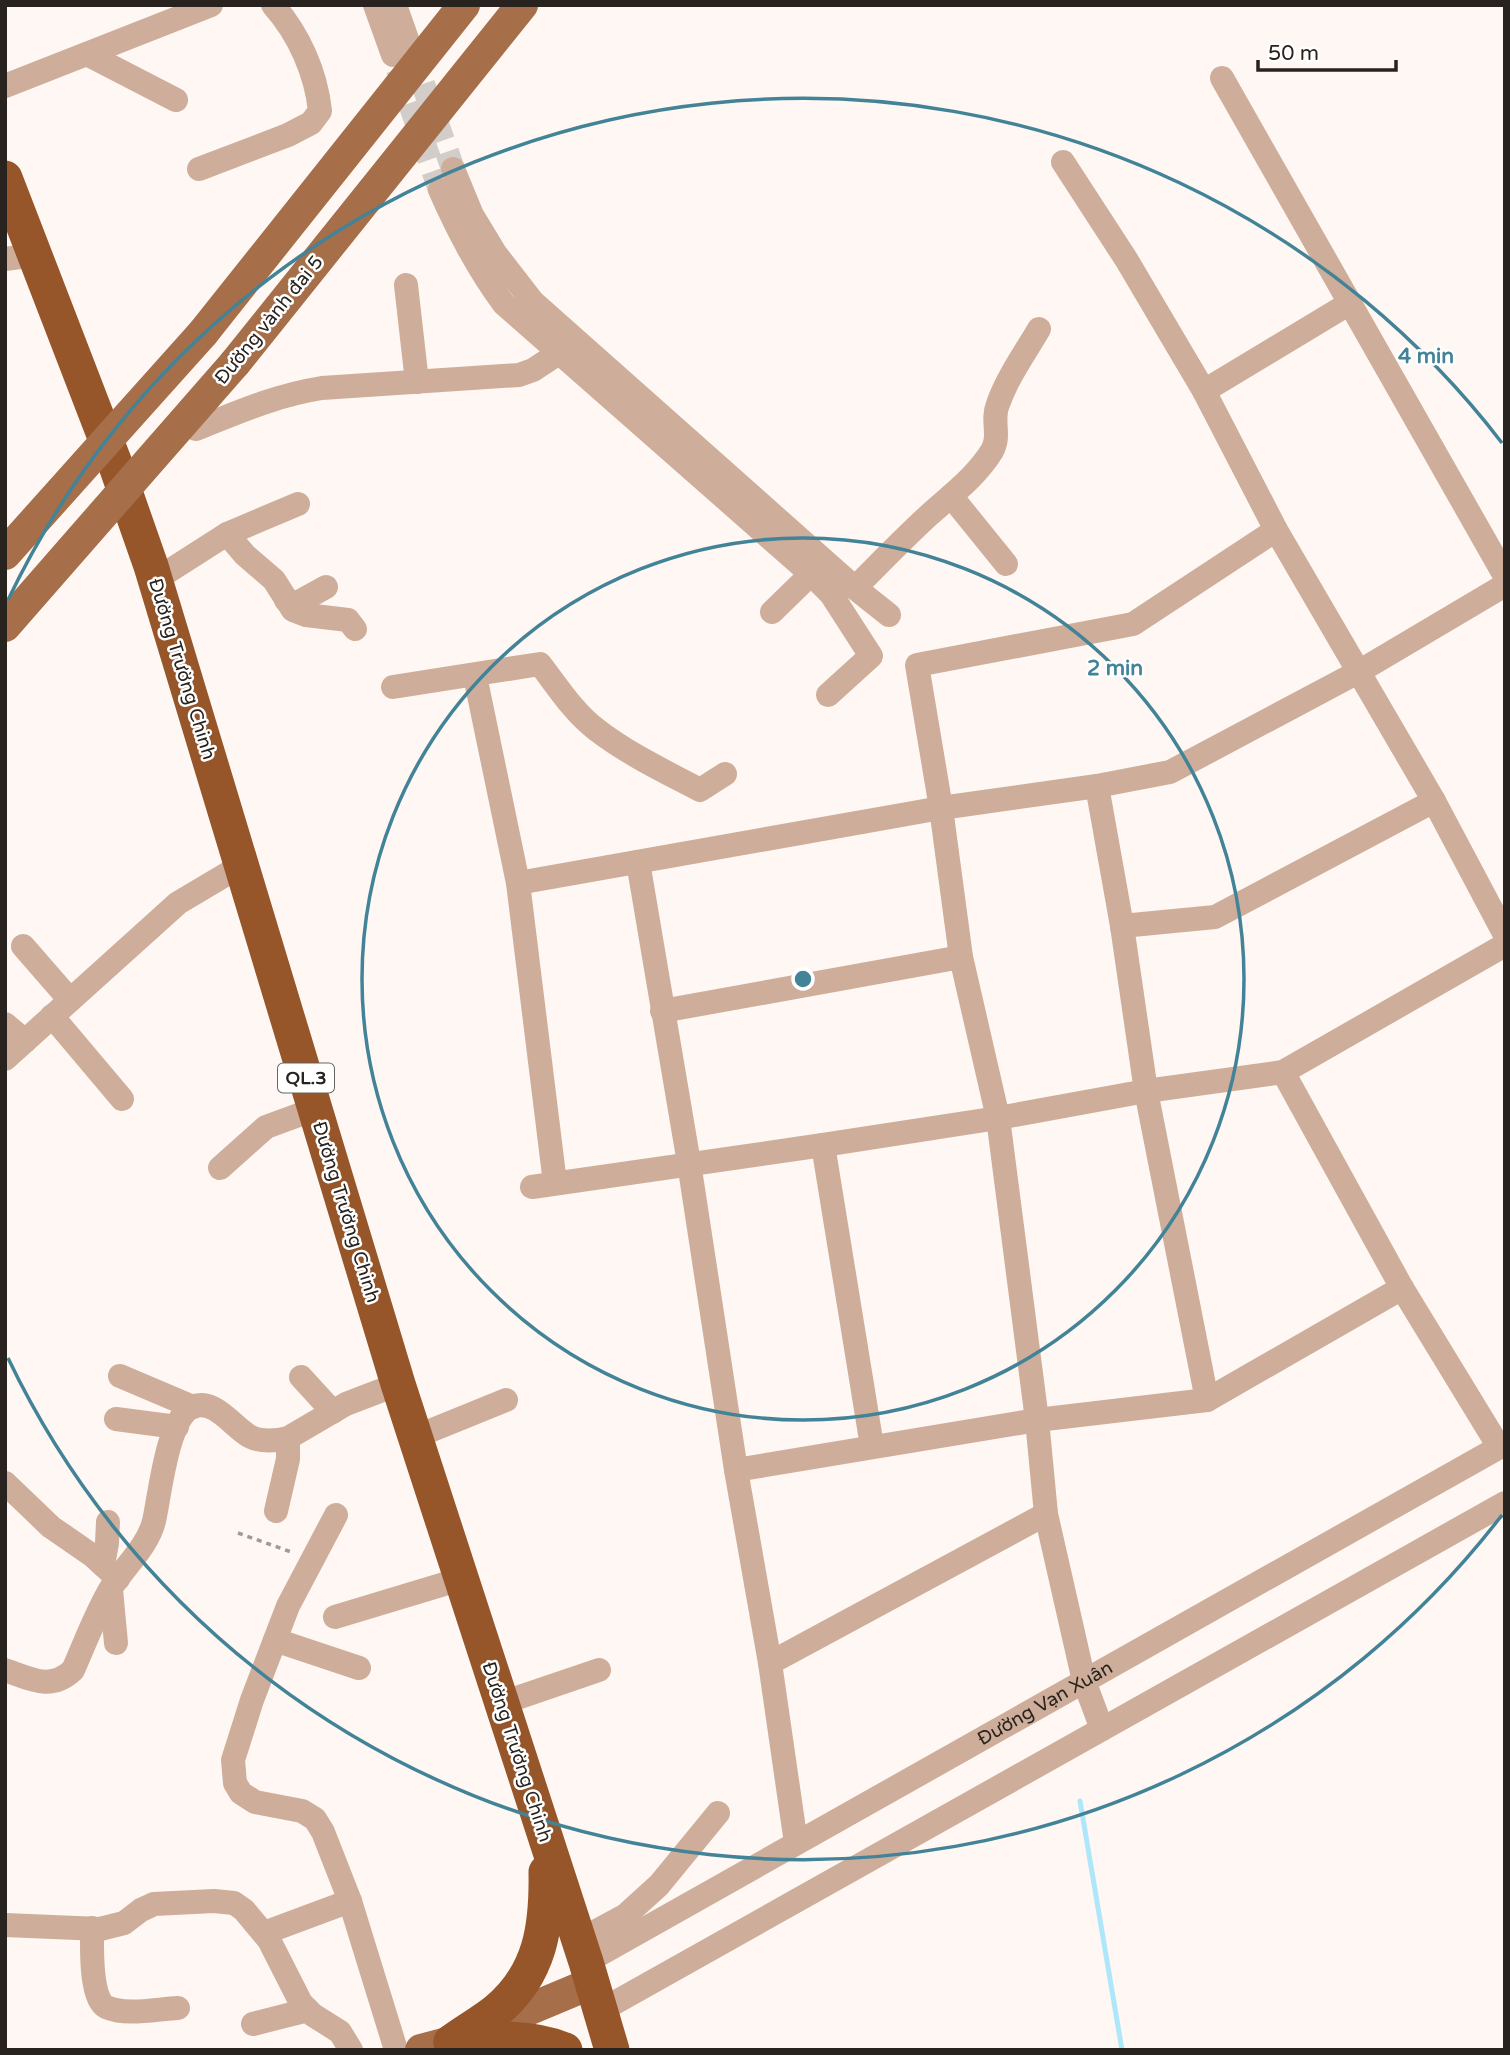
<svg xmlns="http://www.w3.org/2000/svg" width="1510" height="2055" font-family="'Varela Round',sans-serif">
  <style>
    .lines { fill: none; stroke-linecap: round; stroke-linejoin: round }
    .stream { stroke: #afe7fa; stroke-width: 5 }
    .minor-tunnel { stroke: #d3cdc9; stroke-width: 24; stroke-dasharray: 24 12; stroke-linecap: butt }
    .path { stroke: #a09a96; stroke-width: 3.5; stroke-dasharray: 5 5; stroke-linecap: butt }
    .minor { stroke: #ceae9a; stroke-width: 24 }
    .major { stroke: #a66e49; stroke-width: 32 }
    .highway { stroke: #965629; stroke-width: 35 }
    .major-bridge { stroke: #a66e49; stroke-width: 32 }
    .ring { fill: none; stroke: #438397; stroke-width: 3.5 }
    .labels { text-anchor: middle; dominant-baseline: central; stroke-width: 5; stroke-linejoin: round; paint-order: stroke }
    .shield { fill: #fff; stroke: #696562; stroke-width: 2 }
    .shield-label { font-size: 18px; font-weight: bold; fill: #29231f }
    .street-label { font-size: 19px; fill: #29231f; stroke: #fff }
    .centre { fill: #438397; stroke: #fff; stroke-width: 3.5 }
    .ring-label { font-size: 21px; text-anchor: middle; font-weight: bold; fill: #438397; stroke: #fff; stroke-width: 5; stroke-linejoin: round; paint-order: stroke }
  </style>
  <rect width="100%" height="100%" fill="#fef7f3"/>
  <g class="lines">
    <path class="stream" d="M1080,1801l42,249"/>
    <g class="minor-tunnel">
      <path d="M411,50l42,119"/>
      <path d="M398,69l42,121"/>
    </g>
    <path class="path" d="M238,1533l56,20"/>
    <g class="minor">
      <path d="M375,5l18,50"/>
      <path d="M395,5l13,37"/>
      <path d="M87,54l89,46"/>
      <path d="M1222,78l283,498"/>
      <path d="M5,86l206,-81"/>
      <path d="M1063,162l63,97 78,132 72,139 158,271 71,134"/>
      <path d="M199,169l89,-34 23,-12 9,-12c-4,-38 -21,-77 -47,-106"/>
      <path d="M453,169l19,46 23,38 38,49 322,286 34,27"/>
      <path d="M440,190c18,41 37,78 64,114l307,270 20,20 40,62 -43,39"/>
      <path d="M5,259l30,-4"/>
      <path d="M406,285l11,97"/>
      <path d="M1204,391l146,-88"/>
      <path d="M196,429c42,-17 81,-34 126,-41l197,-13 14,-5 26,-17"/>
      <path d="M951,496l55,68"/>
      <path d="M227,534l18,21 29,25 19,30 13,5 42,5 7,9"/>
      <path d="M155,580l72,-46 71,-30"/>
      <path d="M855,588c24,-24 48,-49 73,-72 23,-21 47,-38 64,-65 9,-16 -1,-30 6,-47 9,-26 27,-51 41,-75"/>
      <path d="M286,600l11,3 29,-16"/>
      <path d="M772,612l39,-38"/>
      <path d="M475,676l43,207 37,300"/>
      <path d="M393,687l147,-23c17,22 34,49 57,66 31,24 69,42 103,60l25,-16"/>
      <path d="M1097,786l25,140 24,165 61,309"/>
      <path d="M638,862l51,301 47,307 34,193 26,180"/>
      <path d="M518,883l423,-75 156,-22 73,-14 190,-101 145,-86"/>
      <path d="M1122,926l93,-9 219,-116"/>
      <path d="M23,946l47,54"/>
      <path d="M662,1011l299,-54"/>
      <path d="M52,1016l70,83"/>
      <path d="M5,1024l20,17"/>
      <path d="M5,1059l173,-156 64,-38"/>
      <path d="M1283,1072l119,216 97,159"/>
      <path d="M823,1145l49,301"/>
      <path d="M220,1168l46,-41 49,-18"/>
      <path d="M532,1187l291,-42 175,-27 148,-27 137,-19 222,-127"/>
      <path d="M120,1376l73,31"/>
      <path d="M301,1377l32,35"/>
      <path d="M116,1419l61,8"/>
      <path d="M415,1437l91,-37"/>
      <path d="M736,1470l301,-50 170,-20 195,-112"/>
      <path d="M5,1483l46,44 42,29 25,23"/>
      <path d="M276,1511l12,-52v-21"/>
      <path d="M336,1515l-48,91 -36,94 -19,60 2,23 6,10 14,9 47,9 13,8 8,13 27,69 46,149"/>
      <path d="M103,1565l4,-22 1,-21"/>
      <path d="M111,1590l5,53"/>
      <path d="M335,1617l126,-38"/>
      <path d="M275,1640l84,28"/>
      <path d="M770,1663l276,-149"/>
      <path d="M5,1670c26,9 46,21 68,0 12,-27 23,-57 38,-82 14,-22 37,-42 43,-67 6,-26 13,-102 38,-114 23,-10 42,22 59,30 10,5 26,4 37,1l58,-34 52,-20"/>
      <path d="M502,1703l97,-33"/>
      <path d="M1102,1729l-18,-48 -38,-167 -9,-94 -39,-302 -37,-161 -20,-149 -24,-143 216,-41 143,-94"/>
      <path d="M5,1925l95,4 24,-6 17,-13 13,-6 60,-3 20,2 10,7 25,30 32,63 12,12 27,17 11,18"/>
      <path d="M92,1928c0,17 -2,71 14,79 20,9 50,2 72,1"/>
      <path d="M264,1933l86,-32"/>
      <path d="M578,1941l48,-26 33,-30 59,-72"/>
      <path id="s1" d="M586,1962l919,-518"/>
      <path d="M600,2011l905,-508"/>
      <path d="M253,2024l55,-14"/>
    </g>
    <g class="major">
      <path d="M203,333l261,-328"/>
      <path d="M235,363l287,-358"/>
      <path d="M421,2050l30,-8 141,-59"/>
    </g>
    <g class="highway">
      <path d="M5,178l111,288 35,100 247,818 188,578 26,88"/>
      <path d="M451,2042c15,-11 31,-20 45,-31 45,-37 51,-85 50,-139"/>
      <path d="M451,2042c39,-3 77,-7 114,8"/>
    </g>
    <g class="major-bridge">
      <path d="M5,554l198,-221"/>
      <path d="M5,626l230,-263"/>
    </g>
  </g>
  <g class="ring">
    <circle cx="803" cy="979" r="441"/>
    <path d="M1502 1515A881 881 0 0 1 8 1358M8 600A881 881 0 0 1 1502 443"/>
  </g>
  <g class="labels">
    <rect class="shield" x="278" y="1063.5" width="56" height="29" rx="5"/>
    <g class="shield-label">
      <text x="306" y="1078">QL.3</text>
    </g>
    <g class="street-label">
      <text transform="translate(269 320) rotate(-51)">Đường vành đai 5</text>
      <text transform="translate(182 669) rotate(73)">Đường Trường Chinh</text>
      <text transform="translate(346 1212) rotate(73)">Đường Trường Chinh</text>
      <text stroke="none"><textPath href="#s1" startOffset="527">Đường Vạn Xuân</textPath></text>
      <text transform="translate(517 1752) rotate(72)">Đường Trường Chinh</text>
    </g>
  </g>
  <circle cx="803" cy="979" r="10" class="centre"/>
  <g class="ring-label">
    <text x="1426" y="363">4 min</text>
    <text x="1115" y="675">2 min</text>
  </g>
  <rect width="1510" height="2055" fill="none" stroke="#29231f" stroke-width="14"/>
  <path d="M1258 60v10h138v-10" fill="none" stroke="#29231f" stroke-width="3.5"/>
  <text x="1268" y="60" font-size="21" fill="#29231f" stroke="#ffffff" stroke-width="5" paint-order="stroke">50 m</text>
</svg>
